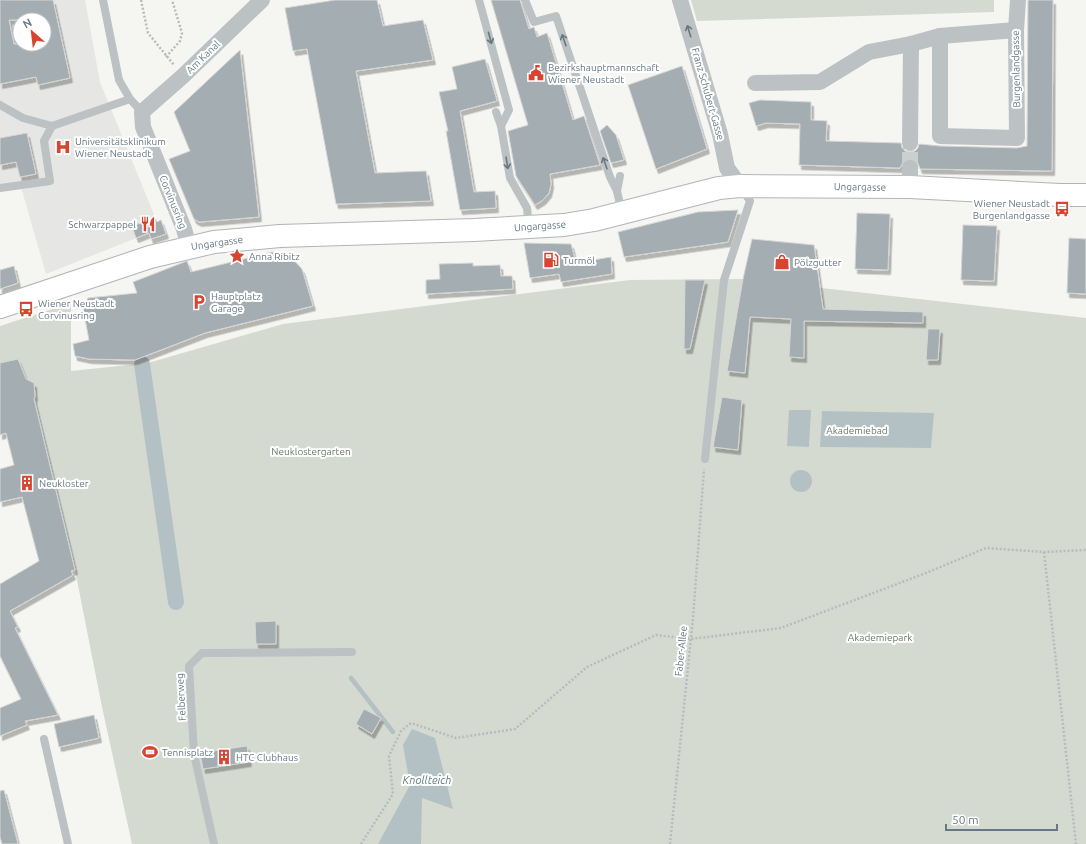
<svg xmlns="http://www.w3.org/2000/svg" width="1086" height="844" font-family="Ubuntu,sans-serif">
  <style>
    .built { fill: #e6e6e5; fill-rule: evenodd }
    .green { fill: #d5dad1 }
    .water { fill: #b4c1c4 }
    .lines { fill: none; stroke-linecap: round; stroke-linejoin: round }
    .stream { stroke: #b4c1c4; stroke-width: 4.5 }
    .canal { stroke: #b4c1c4; stroke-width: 16 }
    .building { fill: #a4adb1; stroke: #d6d6d4; fill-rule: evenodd; filter: url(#shadow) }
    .minor-tunnel { stroke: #cad0d0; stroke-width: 16; stroke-dasharray: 16 8; stroke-linecap: butt }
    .primary-casing { stroke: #b0b5b8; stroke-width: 24 }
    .path { stroke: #b8bbbd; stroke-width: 2.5; stroke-dasharray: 2 2; stroke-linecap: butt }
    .service { stroke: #bcc1c3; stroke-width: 8 }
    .minor { stroke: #bcc1c3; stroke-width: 16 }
    .primary { stroke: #fff; stroke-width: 22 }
    .oneway { stroke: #667881 }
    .labels { text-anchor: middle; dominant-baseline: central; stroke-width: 4; stroke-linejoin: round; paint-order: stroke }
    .street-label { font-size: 10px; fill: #667881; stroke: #fff }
    .poi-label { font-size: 10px; fill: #667881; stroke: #fff; text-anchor: start }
    .park-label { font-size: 10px; fill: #6a7864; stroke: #fff }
    .water-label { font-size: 11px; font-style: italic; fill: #62797e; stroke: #fff }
  </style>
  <defs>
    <filter id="shadow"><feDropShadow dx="2.5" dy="4.5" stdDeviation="0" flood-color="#0004"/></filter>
  </defs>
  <rect width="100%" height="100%" fill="#f5f5f2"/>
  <path class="built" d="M0,0h85l15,82 57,140 4,-2 5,14 -15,5 -2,-6 -103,41 -25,-87 -21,4zM20,20h24v24h-24z"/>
  <g class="green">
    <path d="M691,0h303v12l-297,9z"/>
    <path d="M743,279l343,39v526h-954l-30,-137 -27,-137 -40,-165 -5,-1 5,-8 -1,-12 -8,-5 -8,-20 -18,4v-37l71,-23v68l77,-8 135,-39 347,-44z"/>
  </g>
  <g class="water">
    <path d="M789,410h22l-2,37 -22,-1z"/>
    <path d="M822,411l112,2 -3,35 -111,-1z"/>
    <circle cx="801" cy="481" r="11"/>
    <path d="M412,729l23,9 18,71 -31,-11 -1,46h-43l32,-59 -7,-40z"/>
  </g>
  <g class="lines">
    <path class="stream" d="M351,678l42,54"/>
    <path class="canal" d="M142,364l34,238"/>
  </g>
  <g class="building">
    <path d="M0,0h53l17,78 -32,7 -2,-8 -36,7zM9,20h35v24h-30z"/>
    <path d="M335,0h42l6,26 40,-6 10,40 -77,11 19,102 51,-2 5,30 -95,3 -29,-155 -14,2 -8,-43z"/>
    <path d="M491,0h29l9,29 5,-2 3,10 10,-4 26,87 11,-4 16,49 -50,9 1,10 -2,9 -6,7 -8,5 -19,-29 -8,-45 20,-6z"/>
    <path d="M1028,0h25l-1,171 -132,-2 -2,-6 -4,-3 -4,-1 -5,1 -3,4 -2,4 -101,-3 1,-41 -34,-1 -10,3 -7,-23 11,-3 51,2v18l16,1 -1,20 75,2 1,5 3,3 5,1 5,-1 3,-3 1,-4 21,2 77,2 10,-2z"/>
    <path d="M240,50l19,167 -60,5 -5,-3 -25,-60 21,-8 -16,-39z"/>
    <path d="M485,59l12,42 -37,10 14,81 21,-1 1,17 -36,2 -14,-79h2l-9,-39 18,-3 -5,-22z"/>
    <path d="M682,66l25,83 -51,20 -28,-84z"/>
    <path d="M607,125l9,10 8,25 -13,3 -11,-32z"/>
    <path d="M27,133l9,41 -16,3 -4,-15 -16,3v-27z"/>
    <path d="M738,210l-10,32 -104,15 -6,-25 80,-20z"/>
    <path d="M857,213l33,1 -2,56 -33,-1z"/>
    <path d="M155,218l2,4 4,-2 5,14 -15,5 -2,-6 -13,5 -4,-12z"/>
    <path d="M963,225l34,1 -3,55 -33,-1z"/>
    <path d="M1069,238l17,1v55l-19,-1z"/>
    <path d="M752,239l62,6 9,64 100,3v11l-119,-2v37l-15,-1 2,-38 -41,-2 -5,56 -18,-2 16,-92z"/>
    <path d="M524,243l47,1 5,19 35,-6 1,17 -51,8 -2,-8 -29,4z"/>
    <path d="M272,252l18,4 12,13 11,37 -108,27 -70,27 -46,-1 -14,-3 -2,-12 16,-4 -6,-32 5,-10 49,-5 -4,-11 54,-21 4,11z"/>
    <path d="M473,263v3l27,-1 1,11h11l1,13 -87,5v-14l14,-1 -1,-15z"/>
    <path d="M14,266l4,17 -18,6v-19z"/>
    <path d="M685,280h20l-15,69h-6z"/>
    <path d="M928,329h12l-2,31h-12z"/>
    <path d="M18,359l8,20 8,4 1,13 -1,3 41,171 -4,1 2,4 -63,36 8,16 -3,1 43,87 -33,6 2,4 -27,11v-28l21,-9 -21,-43v-72l39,-23 -17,-64 -22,5v-33l14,-4 -8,-32 -6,2v-72z"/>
    <path d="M722,397l20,3 -4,50 -25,-3z"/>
    <path d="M276,621v23h-20l-1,-22z"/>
    <path d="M364,709l17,9 -9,16 -16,-10z"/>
    <path d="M94,715l5,23 -40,9 -5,-23z"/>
    <path d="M247,746l2,16 -46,7 -3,-16z"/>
    <path d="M4,790l14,54h-16l-2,-7v-46z"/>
  </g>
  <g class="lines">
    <path class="minor-tunnel" d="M910,168v-25"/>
    <defs>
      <path id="primary" d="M0,307l150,-50 64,-15 66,-6 194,-6 90,-5 30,-5 125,-32 21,-2 170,1 150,8h26"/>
    </defs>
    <use href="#primary" class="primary-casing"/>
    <g class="path">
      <path d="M141,0l7,33 26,32"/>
      <path d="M166,57l14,-16 2,-8 -10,-33"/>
      <path d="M1044,552l32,292"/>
      <path d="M361,844l32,-50 -4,-38 12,-25 10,-8 45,15 59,-9 72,-62 69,-32 34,4 91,-11 145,-55 60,-25 58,4 42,-2"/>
      <path d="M670,844l23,-226 11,-149"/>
    </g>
    <g class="service">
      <path d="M103,0l16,80 11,19 12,13"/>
      <path d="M479,0l30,110 -8,16 9,52 17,30 2,18"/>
      <path d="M525,0l9,22 22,-6 54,161 7,14 5,22"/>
      <path d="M0,105l23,13 29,8 78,-27"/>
      <path d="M496,112l5,14"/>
      <path d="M0,188l50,-7 -6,-40 8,-15"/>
      <path d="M617,191l3,-15"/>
      <path d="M705,459l19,-179 26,-79 -8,-12"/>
      <path d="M44,739l24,105"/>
      <path d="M214,844l-20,-90 -5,-88 13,-13 150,-1"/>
    </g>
    <g class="minor">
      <path d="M680,0l40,134 7,34 13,18"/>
      <path d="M940,36v100l77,2 -1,-108 2,-30"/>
      <path d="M755,83l65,-1 49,-30 42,-8 29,-8 76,-6"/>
      <path d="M910,143l1,-99"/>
      <path d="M910,187v-19"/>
      <path d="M189,247l-5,-18 -41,-102 -1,-15 41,-36 79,-76"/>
    </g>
    <use href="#primary" class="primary"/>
  </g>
  <defs><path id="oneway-shaft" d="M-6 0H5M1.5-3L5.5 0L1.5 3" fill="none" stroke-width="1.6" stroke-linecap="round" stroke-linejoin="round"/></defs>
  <g class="oneway">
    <use href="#oneway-shaft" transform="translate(689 31) rotate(-107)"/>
    <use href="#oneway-shaft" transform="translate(490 38) rotate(75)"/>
    <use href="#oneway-shaft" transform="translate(564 40) rotate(-109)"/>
    <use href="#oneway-shaft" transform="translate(507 163) rotate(81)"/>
    <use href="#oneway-shaft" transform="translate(605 163) rotate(-109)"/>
  </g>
  <defs>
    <symbol id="civic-bare" viewBox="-9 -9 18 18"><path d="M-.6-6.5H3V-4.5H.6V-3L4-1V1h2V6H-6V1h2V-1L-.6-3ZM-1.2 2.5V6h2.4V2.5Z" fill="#d74530" stroke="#fff" stroke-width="2.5" paint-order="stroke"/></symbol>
    <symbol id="hospital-bare" viewBox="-9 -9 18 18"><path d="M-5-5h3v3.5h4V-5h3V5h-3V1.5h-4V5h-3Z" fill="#d74530" stroke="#fff" stroke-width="2.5" paint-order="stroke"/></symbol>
    <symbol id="bus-bare" viewBox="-9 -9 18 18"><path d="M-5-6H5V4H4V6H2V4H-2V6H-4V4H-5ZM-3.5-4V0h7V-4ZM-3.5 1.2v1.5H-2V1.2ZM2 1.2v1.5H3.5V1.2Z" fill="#d74530" stroke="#fff" stroke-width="2.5" paint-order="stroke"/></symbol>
    <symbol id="restaurant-bare" viewBox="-9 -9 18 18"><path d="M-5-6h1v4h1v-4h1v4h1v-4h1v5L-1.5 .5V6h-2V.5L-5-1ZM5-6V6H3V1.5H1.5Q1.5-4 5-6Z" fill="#d74530" stroke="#fff" stroke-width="2.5" paint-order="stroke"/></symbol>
    <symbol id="sight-bare" viewBox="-9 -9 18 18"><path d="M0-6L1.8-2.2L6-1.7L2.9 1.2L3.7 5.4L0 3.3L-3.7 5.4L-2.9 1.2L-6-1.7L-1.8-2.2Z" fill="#d74530" stroke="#fff" stroke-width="2.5" paint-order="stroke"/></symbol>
    <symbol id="fuel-bare" viewBox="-9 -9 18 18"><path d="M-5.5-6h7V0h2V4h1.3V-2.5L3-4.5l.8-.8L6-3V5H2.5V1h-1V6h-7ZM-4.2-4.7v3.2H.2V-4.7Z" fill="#d74530" stroke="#fff" stroke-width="2.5" paint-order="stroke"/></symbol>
    <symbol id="shop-bare" viewBox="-9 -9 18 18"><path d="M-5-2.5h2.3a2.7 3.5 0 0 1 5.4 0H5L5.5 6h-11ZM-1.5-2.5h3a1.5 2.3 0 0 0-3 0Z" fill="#d74530" stroke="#fff" stroke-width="2.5" paint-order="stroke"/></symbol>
    <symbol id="parking-bare" viewBox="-9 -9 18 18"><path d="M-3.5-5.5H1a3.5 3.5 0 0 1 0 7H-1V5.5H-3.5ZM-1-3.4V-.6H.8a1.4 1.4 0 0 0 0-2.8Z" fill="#d74530" stroke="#fff" stroke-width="2.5" paint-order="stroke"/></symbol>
    <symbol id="building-bare" viewBox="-9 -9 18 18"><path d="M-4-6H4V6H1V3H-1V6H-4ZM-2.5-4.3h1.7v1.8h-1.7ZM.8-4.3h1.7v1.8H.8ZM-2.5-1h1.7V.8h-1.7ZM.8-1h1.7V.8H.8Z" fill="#d74530" stroke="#fff" stroke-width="2.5" paint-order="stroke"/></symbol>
    <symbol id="stadium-bare" viewBox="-9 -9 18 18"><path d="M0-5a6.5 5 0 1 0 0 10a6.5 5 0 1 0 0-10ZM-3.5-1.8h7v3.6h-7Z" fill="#d74530" stroke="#fff" stroke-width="2.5" paint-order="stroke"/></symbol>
  </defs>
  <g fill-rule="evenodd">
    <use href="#civic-bare" x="525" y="62" width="22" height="22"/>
    <use href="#hospital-bare" x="52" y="136" width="22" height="22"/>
    <use href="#bus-bare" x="1051" y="198" width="22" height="22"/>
    <use href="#restaurant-bare" x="137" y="213" width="22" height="22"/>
    <use href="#sight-bare" x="226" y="245" width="22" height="22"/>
    <use href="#fuel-bare" x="540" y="249" width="22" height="22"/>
    <use href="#shop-bare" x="771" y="251" width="22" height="22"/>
    <use href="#parking-bare" x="188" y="291" width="22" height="22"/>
    <use href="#bus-bare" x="15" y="298" width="22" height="22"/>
    <use href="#building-bare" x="16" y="472" width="22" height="22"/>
    <use href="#stadium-bare" x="139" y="741" width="22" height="22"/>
    <use href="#building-bare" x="213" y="746" width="22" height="22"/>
  </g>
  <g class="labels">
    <g class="street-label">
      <text transform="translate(203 57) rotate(-44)">Am Kanal</text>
      <text transform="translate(1016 69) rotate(-91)">Burgenlandgasse</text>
      <text transform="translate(708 94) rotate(74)">Franz Schubert-Gasse</text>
      <text transform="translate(860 187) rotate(1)">Ungargasse</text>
      <text transform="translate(173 202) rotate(68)">Corvinusring</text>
      <text transform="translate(540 226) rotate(-4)">Ungargasse</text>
      <text transform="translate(217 243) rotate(-8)">Ungargasse</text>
      <text transform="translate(681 651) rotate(-84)">Faber-Allee</text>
      <text transform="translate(181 697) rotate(-93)">Felberweg</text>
    </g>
    <g class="poi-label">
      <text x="548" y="67">Bezirkshauptmannschaft<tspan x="548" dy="12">Wiener Neustadt</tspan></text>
      <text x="75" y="141">Universitätsklinikum<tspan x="75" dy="12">Wiener Neustadt</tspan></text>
      <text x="1050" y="203" text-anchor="end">Wiener Neustadt<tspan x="1050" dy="12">Burgenlandgasse</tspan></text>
      <text x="136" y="224" text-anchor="end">Schwarzpappel</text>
      <text x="249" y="256">Anna Ribitz</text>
      <text x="563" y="260">Turmöl</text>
      <text x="794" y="262">Pölzgutter</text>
      <text x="211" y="296">Hauptplatz<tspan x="211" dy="12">Garage</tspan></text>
      <text x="38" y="303">Wiener Neustadt<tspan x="38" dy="12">Corvinusring</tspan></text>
      <text x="39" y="483">Neukloster</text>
      <text x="162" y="752">Tennisplatz</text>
      <text x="236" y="757">HTC Clubhaus</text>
    </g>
    <g class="park-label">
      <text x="857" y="430">Akademiebad</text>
      <text x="311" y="451">Neuklostergarten</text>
      <text x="880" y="637">Akademiepark</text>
    </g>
    <g class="water-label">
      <text x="427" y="780">Knollteich</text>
    </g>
  </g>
  <g transform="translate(32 32) rotate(332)"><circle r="19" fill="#ffffff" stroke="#c2c9cd"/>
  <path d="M0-3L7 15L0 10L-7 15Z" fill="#d74530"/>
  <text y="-6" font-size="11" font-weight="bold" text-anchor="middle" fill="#667881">N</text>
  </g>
  <path d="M946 824v6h111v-6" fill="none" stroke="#667881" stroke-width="2"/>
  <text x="952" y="824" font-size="12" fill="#667881" stroke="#ffffff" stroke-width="3" paint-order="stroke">50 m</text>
</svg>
